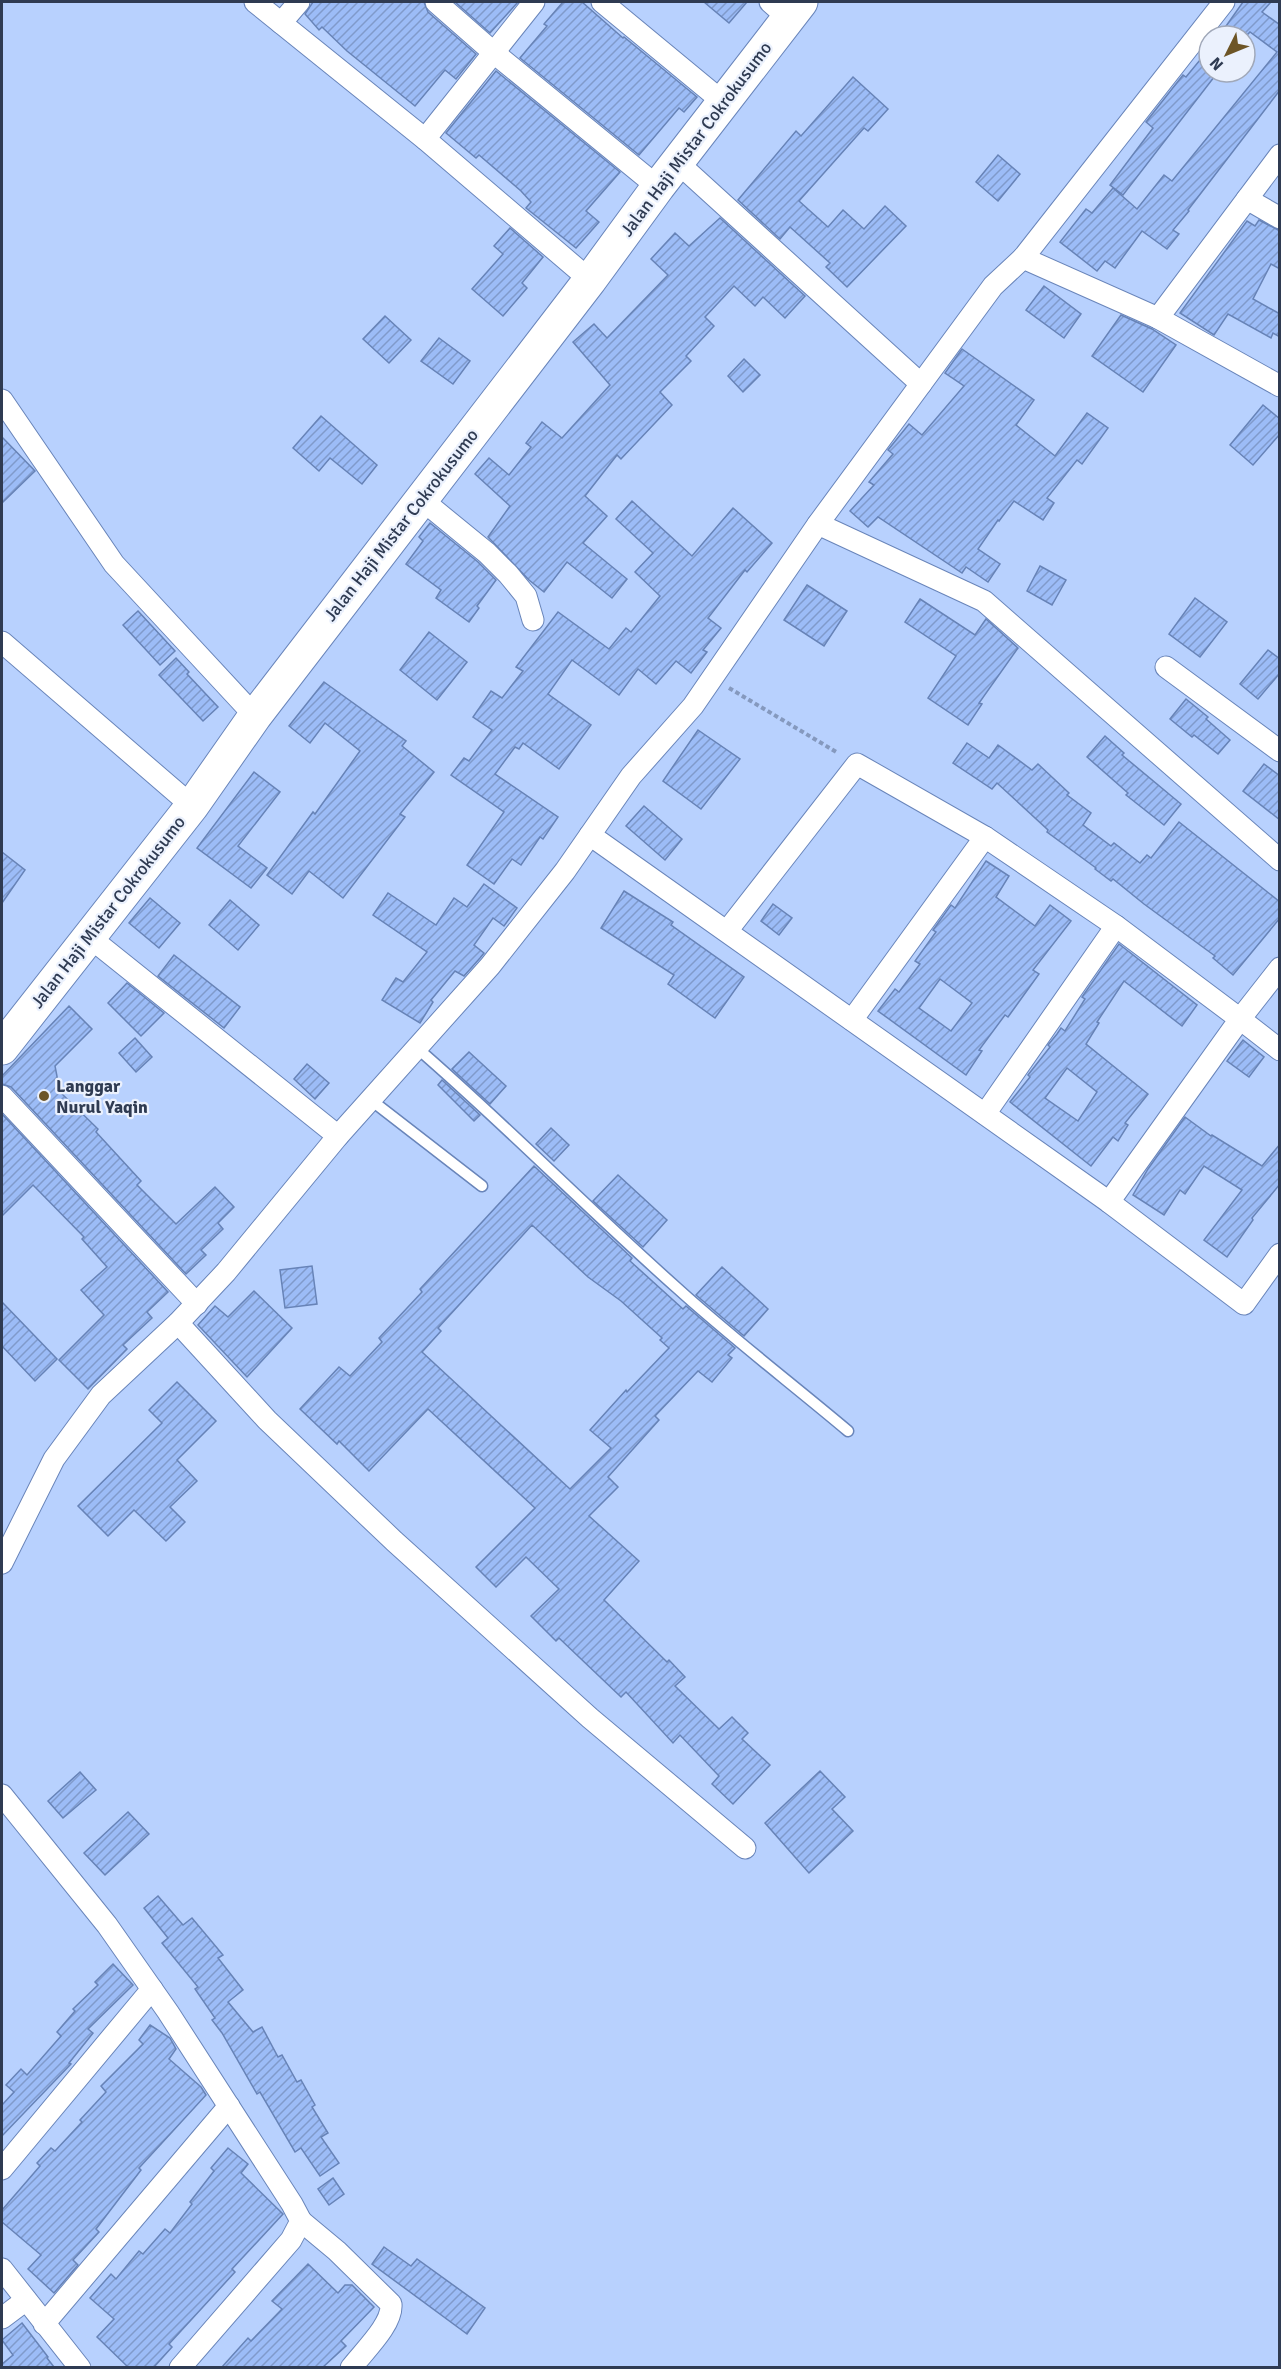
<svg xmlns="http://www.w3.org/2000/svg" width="1281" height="2369" font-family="Signika,sans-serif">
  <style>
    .building { fill: url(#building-hatch); stroke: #6783b7; stroke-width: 1.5; fill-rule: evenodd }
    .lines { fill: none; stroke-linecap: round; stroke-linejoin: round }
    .service-casing { stroke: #6985ba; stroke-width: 13 }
    .minor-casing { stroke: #6985ba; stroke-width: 23 }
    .primary-casing { stroke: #6985ba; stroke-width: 35 }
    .path { stroke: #8599be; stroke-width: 4; stroke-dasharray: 4.5 3; stroke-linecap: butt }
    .service { stroke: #fff; stroke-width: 10 }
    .minor { stroke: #fff; stroke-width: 21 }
    .primary { stroke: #fff; stroke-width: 33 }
    .poi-dot { fill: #6d5526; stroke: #ebf1fd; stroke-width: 2 }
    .labels { text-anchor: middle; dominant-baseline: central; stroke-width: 4.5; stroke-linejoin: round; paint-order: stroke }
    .street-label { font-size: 18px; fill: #2f3b52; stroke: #ebf1fd }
    .poi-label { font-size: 18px; font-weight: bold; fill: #2f3b52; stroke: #ebf1fd; text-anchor: start }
  </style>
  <defs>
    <pattern id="building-hatch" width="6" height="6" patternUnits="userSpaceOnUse" patternTransform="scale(1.5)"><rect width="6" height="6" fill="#9cbcf7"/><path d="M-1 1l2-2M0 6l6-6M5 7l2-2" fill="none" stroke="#809acb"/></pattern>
  </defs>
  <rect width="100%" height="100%" fill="#b8d1fe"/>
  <g class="building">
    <path d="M313,2h111l4,10 48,42 -20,25 -11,-9 -30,36 -68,-55 -25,-24 -3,3 -14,-16z"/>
    <path d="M455,2h63l-28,31z"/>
    <path d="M563,2h19l41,36 1,-1 73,60 -13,15 -5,-4 -40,47 -119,-97 27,-32 -3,-2z"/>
    <path d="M704,2h43l-18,21z"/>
    <path d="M1243,2h28l-9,10 18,13v65l-92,120 1,1 -16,19 6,4 -12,15 -25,-18 -27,37 -10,-7 -8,10 -37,-29 26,-33 6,4 21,-25 24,21 27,-34 8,6 105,-129 -27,-20 -4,4h-27z"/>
    <path d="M1209,49v23h9l-95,123 -13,-10 43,-57 -7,-6 37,-47 3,2z"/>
    <path d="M496,71l124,101 -34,39 13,11 -23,26 -50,-40 5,-6 -10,-11 -42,-36 -3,3 -30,-25z"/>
    <path d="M853,77l35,32 -20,22 -4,-3 -65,73 29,26 15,-17 21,19 21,-23 21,20 -59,61 -21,-20 4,-4 -40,-36 -10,12 -42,-39 58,-69 5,5z"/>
    <path d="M998,155l22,19 -22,27 -22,-19z"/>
    <path d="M720,218l85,78 -20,22 -22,-21 -8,9 -21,-20 -29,31 9,9 -28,30 5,5 -31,31 12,13 -51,54 -4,-4 -32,41 22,20 -24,27 44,36 -15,19 -45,-36 -23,30 -15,-12 -41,-43 22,-31 -35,-32 14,-16 20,17 22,-28 -5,-4 16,-21 20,16 48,-53 -37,-43 21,-18 13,14 61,-63 -17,-16 24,-26 14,13z"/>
    <path d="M1259,220l21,11v38l-9,-5 -18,35 27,15v23l-7,-4 -2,5 -43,-24 -14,21 -34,-22 67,-92 8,5z"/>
    <path d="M510,228l33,29 -21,26 5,5 -24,28 -31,-27 31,-35 -9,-8z"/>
    <path d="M1044,286l37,28 -17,24 -38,-28z"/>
    <path d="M1121,315l31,14 24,16 -33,47 -51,-36z"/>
    <path d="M385,316l26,24 -22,23 -26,-24z"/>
    <path d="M439,338l31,23 -17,23 -32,-23z"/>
    <path d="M962,349l72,51 -18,25 39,31 32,-43 21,15 -26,36 -5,-4 -30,38 7,5 -11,17 -29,-19 -15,20 -1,-1 -20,29 22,15 -12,18 -22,-15 -4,6 -84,-56 -10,10 -18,-16 24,-26 -5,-3 24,-28 -5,-4 21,-26 13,11 42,-49 -19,-13z"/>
    <path d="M744,359l16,16 -17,17 -15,-16z"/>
    <path d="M1263,405l17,14v15l-27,31 -23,-20z"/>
    <path d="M321,416l56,49 -15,19 -32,-26 -11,13 -26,-23z"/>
    <path d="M2,437l33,34 -33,32z"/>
    <path d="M632,501l60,55 41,-48 39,35 -25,29 -2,-2 -37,48 13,10 -18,22 4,2 -16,21 -15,-12 -20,23 -18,-15 -19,26 -47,-35 -24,34 43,31 -32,44 -36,-26 -4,6 -4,-2 -20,27 63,43 -15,22 -3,-2 -19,28 -9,-6 -18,25 -27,-19 37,-53 -53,-37 13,-17 5,3 23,-31 -19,-13 18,-26 11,7 21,-27 -7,-4 42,-55 51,37 17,-21 5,4 29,-36 -25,-24 18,-19 -37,-34z"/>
    <path d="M430,523l48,39 18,18 -19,26 2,2 -10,14 -33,-24 5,-8 -35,-26 17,-23 -4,-4z"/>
    <path d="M1040,566l26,14 -14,25 -25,-14z"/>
    <path d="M807,585l40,26 -23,35 -40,-26z"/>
    <path d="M1195,598l32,24 -27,35 -31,-23z"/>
    <path d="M920,599l55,36 11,-16 32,29 -39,55 3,1 -14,21 -40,-27 28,-42 -51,-34z"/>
    <path d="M138,611l37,40 -15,14 -37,-40z"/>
    <path d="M429,632l38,30 -30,38 -37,-30z"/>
    <path d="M1268,650l12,9v14l-22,26 -18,-15z"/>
    <path d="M176,658l13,14 -2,2 31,33 -15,14 -44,-46z"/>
    <path d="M324,682l82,59 -4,5 32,26 -34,42 5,3 -62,81 -34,-27 -17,23 -25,-19 46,-63 2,2 45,-63 -35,-28 -15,20 -21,-17z"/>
    <path d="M1186,699l22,18 -2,2 24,21 -12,14 -24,-19 -2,2 -22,-18z"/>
    <path d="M698,730l42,29 -39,50 -38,-28z"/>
    <path d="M1105,736l19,17 -2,2 59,49 -17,21 -38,-30 2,-2 -41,-36z"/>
    <path d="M967,743l22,15 9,-13 34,25 6,-6 31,29 -2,2 24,18 -8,12 28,21 3,-3 26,20 7,-8 4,3 28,-36 101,80v16l-47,57 -20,-17 2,-2 -71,-52 -31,-25 -2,2 -16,-12 1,-1 -49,-36 1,-2 -51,-47 -5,6 -39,-26z"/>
    <path d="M1264,764l16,12v44l-37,-29z"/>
    <path d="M254,772l26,20 -42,54 29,22 -16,20 -54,-40z"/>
    <path d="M644,806l38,33 -17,21 -39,-34z"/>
    <path d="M2,852l23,18 -23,33z"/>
    <path d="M986,861l23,15 -13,21 39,29 15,-21 21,16 -38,49 6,4 -31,43 -3,-2 -26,35 3,1 -16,24 -88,-64 17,-22 4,3 21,-28 -5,-3 21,-29 -3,-2 18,-25 4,3zM940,979l32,24 -21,28 -32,-23z"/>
    <path d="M484,884l33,24 -13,18 -11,-8 -19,27 10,8 -4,5 -16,18 -9,-5 -24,29 2,2 -13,21 -38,-23 14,-22 7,4 24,-30 -54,-37 15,-22 48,32 18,-27 13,9z"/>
    <path d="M624,891l49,31 -2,3 73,52 -29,41 -47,-34 6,-9 -73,-47z"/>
    <path d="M150,898l30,25 -21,25 -30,-25z"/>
    <path d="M230,900l29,25 -21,25 -29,-25z"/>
    <path d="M773,904l19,14 -13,17 -18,-14z"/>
    <path d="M1119,944l78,61 -15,21 -58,-45 -27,41 2,1 -13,21 62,50 -23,29 3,2 -10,16 -5,-4 -22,29 -81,-64 20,-25 -2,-2 22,-28 -2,-2 9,-11 4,-6 4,3 20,-32 -3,-2zM1067,1068l30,24 -19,29 -33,-23z"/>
    <path d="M174,955l66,52 -16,21 -66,-52z"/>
    <path d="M127,983l37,30 -23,23 -33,-33z"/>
    <path d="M69,1006l23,23 -37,37 5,26 38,37 -2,3 45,49 -4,4 39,39 39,-37 19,20 -16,16 5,6 -22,21 5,5 -20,19 -175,-187 -9,-3v-8z"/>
    <path d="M135,1038l17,19 -16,15 -17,-19z"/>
    <path d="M1243,1040l21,17 -15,20 -22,-16z"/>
    <path d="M469,1052l37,34 -16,18 -38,-35z"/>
    <path d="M307,1064l22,19 -14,16 -21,-20z"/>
    <path d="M442,1080l38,35 -6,6 -36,-36z"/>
    <path d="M2,1114l166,178 -21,20 5,6 -29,27 4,4 -39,40 -29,-29 45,-45 -23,-25 26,-23 -25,-28 2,-2 -51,-52 -31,31z"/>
    <path d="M1185,1117l26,19 1,-1 50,31 18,-22v40l-28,34 1,2 -26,37 -23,-17 38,-50 -38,-24 -19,28 -5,-4 -16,25 -31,-20 15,-26z"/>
    <path d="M551,1128l18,17 -15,16 -18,-17z"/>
    <path d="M534,1166l98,92 -2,3 53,48 3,-3 49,42 -7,7 4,3 -20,24 -14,-11 -43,45 4,4 -51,57 10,10 -29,29 50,45 -35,39 63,62 2,-2 16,17 -10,9 44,43 13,-12 16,16 -6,6 28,26 -37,39 -21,-20 7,-8 -39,-41 -7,8 -47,-51 -5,5 -62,-59 -3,3 -25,-25 28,-27 -33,-32 -30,30 -20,-20 59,-59 -107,-99 -59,62 -30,-30 -2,3 -37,-35 39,-42 11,9 32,-34 -3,-4 43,-46 -2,-3zM532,1225l56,52 33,24 41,37 -2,2 9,8 -42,44 -1,-2 -36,40 21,18 -41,41 -148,-137 19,-21 -3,-3z"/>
    <path d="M618,1175l49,45 -24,27 -50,-46z"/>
    <path d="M312,1266l5,38 -32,4 -5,-38z"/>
    <path d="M722,1267l46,42 -24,27 -48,-41z"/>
    <path d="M254,1291l38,37 -45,49 -49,-52 17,-19 13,11z"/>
    <path d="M2,1302l55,57 -22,22 -33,-35z"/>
    <path d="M177,1382l39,39 -39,39 20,21 -27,26 15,15 -19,19 -32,-31 -26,26 -30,-30 84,-83 -13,-13z"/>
    <path d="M820,1771l25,26 -13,12 21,22 -44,42 -44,-50z"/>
    <path d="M80,1772l16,18 -33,28 -15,-17z"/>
    <path d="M128,1812l21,22 -44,41 -21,-22z"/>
    <path d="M158,1896l25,29 9,-7 31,37 -5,3 25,32 -15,12 25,30 9,-5 16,30 4,-2 15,27 4,-2 14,25 -3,2 16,26 -7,4 18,26 -19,13 -19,-28 -6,4 -35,-60 -3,2 -35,-61 -10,-13 3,-2 -20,-29 3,-2 -36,-44 6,-5 -24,-30z"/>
    <path d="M113,1964l20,21 -45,44 5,4 -24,30 2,1 -69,72v-31l12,-13 -8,-7 15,-16 6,6 34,-39 -4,-4 18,-21 -2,-2 25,-24 -3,-3z"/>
    <path d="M150,2025l20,13 6,11 -7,10 32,28 5,8 -67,73 2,2 -45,59 3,3 -26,28 5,5 -24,28 -26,-24 13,-14 -39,-33v-12l38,-44 -3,-3 14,-15 4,3 27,-29 -2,-2 26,-28 -5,-6 42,-42 -4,-4z"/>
    <path d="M228,2148l20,16 -7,9 42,41 -51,55 3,3 -66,72 3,3 -18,20h-26l-31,-30 17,-18 -24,-21 21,-24 5,5 23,-28 4,3 22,-25 5,4 22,-29 -2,-2 24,-31 -3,-3z"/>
    <path d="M333,2178l11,16 -15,11 -11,-16z"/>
    <path d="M384,2247l27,19 6,-7 68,49 -18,26 -95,-70z"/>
    <path d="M308,2264l30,29 7,-8h7l22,22 -33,34 5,5 -23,21h-101l26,-29 3,3 31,-32 -10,-8z"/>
    <path d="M22,2323l26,34 -1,1 7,9h-52v-3l11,-9 -11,-15z"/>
  </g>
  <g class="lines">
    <defs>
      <g id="service">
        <path d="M417,1048c89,77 172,162 260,240 55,50 114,95 171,143"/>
        <path d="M371,1100l111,86"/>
      </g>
      <g id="minor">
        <path d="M255,2l170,137 165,141"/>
        <path d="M436,2l57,50 165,135"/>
        <path d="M602,2l121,100"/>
        <path d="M770,2l18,16"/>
        <path d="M281,23l18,-21"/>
        <path d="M425,139l109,-137"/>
        <path d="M677,162l244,222"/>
        <path d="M1247,199l33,19"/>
        <path d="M1023,258l201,-256"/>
        <path d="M1158,318l122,-163"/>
        <path d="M2,400l112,164 141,152"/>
        <path d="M421,499l66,54 21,21 18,22 7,24"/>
        <path d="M818,524l166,77 296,259"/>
        <path d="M2,642l190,164"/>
        <path d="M1166,667l114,84"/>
        <path d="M590,835l519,367 131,-183 -124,-93 -131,-89 -128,-73 -130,167"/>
        <path d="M88,936l250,200"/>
        <path d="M1280,968l-40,51 40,31"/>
        <path d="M852,1020l133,-183"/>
        <path d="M2,1096l195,208"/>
        <path d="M985,1114l131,-188"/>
        <path d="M1109,1202l135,102 36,-50"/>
        <path d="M178,1323l89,97 127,121 196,177 155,130"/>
        <path d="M2,1563l52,-104 47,-64 77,-72 48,-51 112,-136 152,-170 75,-95 66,-95 62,-70 125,-182 175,-238 30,-28 135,60 122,68"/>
        <path d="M2,1795l105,130 61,87 124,192 9,17 -10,19 -111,128"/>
        <path d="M2,2169l150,-180"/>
        <path d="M301,2221l36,30 54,53c2,20 -27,47 -40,64"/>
        <path d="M2,2269l78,99"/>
        <path d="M2,2318l24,-18"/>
        <path d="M44,2324l185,-218"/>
      </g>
      <path id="primary" d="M2,1048l190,-242 63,-90 335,-436 68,-93 143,-185"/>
    </defs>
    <use href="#service" class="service-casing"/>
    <use href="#minor" class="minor-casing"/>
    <use href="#primary" class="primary-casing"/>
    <path class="path" d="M729,688l109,65"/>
    <use href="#service" class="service"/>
    <use href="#minor" class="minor"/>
    <use href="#primary" class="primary"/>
  </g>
  <circle class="poi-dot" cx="44" cy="1096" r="6"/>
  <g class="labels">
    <g class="street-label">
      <text transform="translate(696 139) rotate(-53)">Jalan Haji Mistar Cokrokusumo</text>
      <text transform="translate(401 525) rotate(-52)">Jalan Haji Mistar Cokrokusumo</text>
      <text transform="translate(108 912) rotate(-52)">Jalan Haji Mistar Cokrokusumo</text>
    </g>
    <g class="poi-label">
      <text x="56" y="1086">Langgar<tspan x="56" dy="21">Nurul Yaqin</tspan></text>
    </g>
  </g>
  <rect width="1281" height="2369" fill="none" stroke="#2f3b52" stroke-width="6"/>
  <g transform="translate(1227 54) rotate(227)"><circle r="28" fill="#ebf1fd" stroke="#a0a8b9" stroke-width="1.5"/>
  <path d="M0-4.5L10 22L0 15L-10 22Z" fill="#6d5526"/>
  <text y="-9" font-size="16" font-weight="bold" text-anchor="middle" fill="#2f3b52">N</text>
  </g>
</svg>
